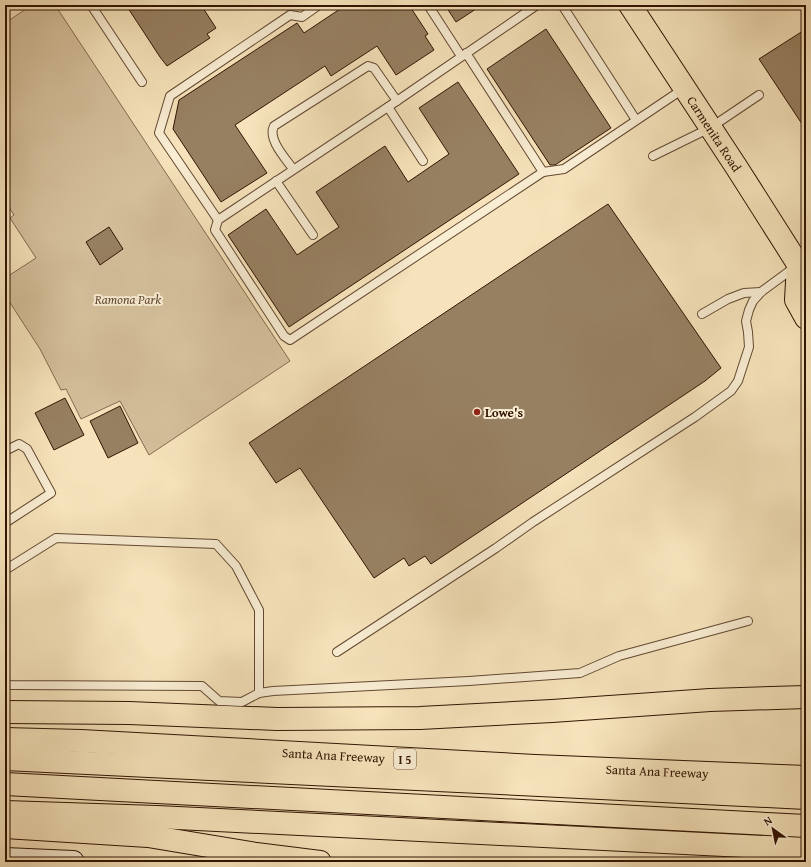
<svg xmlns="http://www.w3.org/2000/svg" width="811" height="867" font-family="'Gentium Book Plus',serif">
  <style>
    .green { fill: #d5c09c; stroke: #836a4f }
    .building { fill: #978062; stroke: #311402 }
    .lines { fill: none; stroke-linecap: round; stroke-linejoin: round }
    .lane-casing { stroke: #624830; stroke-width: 10 }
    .secondary-casing { stroke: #311402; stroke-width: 24 }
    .primary-casing { stroke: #311402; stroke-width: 24 }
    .highway-casing { stroke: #311402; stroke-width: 24 }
    .lane { stroke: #f9edd3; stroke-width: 8 }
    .secondary { stroke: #f9edd3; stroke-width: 22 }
    .primary { stroke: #f6e3bb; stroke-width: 22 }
    .highway { stroke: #f6e3bb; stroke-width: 22 }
    .poi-dot { fill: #8f2418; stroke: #f9edd3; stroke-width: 1.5 }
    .labels { text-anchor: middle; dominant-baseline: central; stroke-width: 4; stroke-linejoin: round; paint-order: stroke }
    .shield { fill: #f9edd3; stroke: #6d5541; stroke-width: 1 }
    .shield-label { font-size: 12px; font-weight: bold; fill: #311402 }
    .street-label { font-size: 13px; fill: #311402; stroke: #f9edd3 }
    .park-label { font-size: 13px; font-style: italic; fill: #624830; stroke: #f9edd3 }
    .poi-label { font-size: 13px; font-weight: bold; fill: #311402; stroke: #f9edd3; text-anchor: start }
  </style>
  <rect width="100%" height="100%" fill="#f6e3bb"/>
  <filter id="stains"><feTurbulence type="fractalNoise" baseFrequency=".005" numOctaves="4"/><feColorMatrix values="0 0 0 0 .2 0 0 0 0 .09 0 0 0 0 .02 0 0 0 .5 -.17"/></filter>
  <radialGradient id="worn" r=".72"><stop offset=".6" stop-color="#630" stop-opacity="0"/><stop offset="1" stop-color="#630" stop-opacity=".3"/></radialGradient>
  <path class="green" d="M32,5h23l235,356 -141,94 -29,-54 -39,18 -15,-30 -5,1 -21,-41 -35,-54v-17l31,-20 -26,-40 4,-3 -9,-14v-178z"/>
  <g class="building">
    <path d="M126,5h75l15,23 -9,6 3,4 -43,28 -7,-9z"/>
    <path d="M346,5h63l19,29 -3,2 9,14 -38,25 -19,-29 -46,30 -6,-10 -90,59 32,48 -46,29 -48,-73 6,-29 118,-77 7,10z"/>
    <path d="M445,5h37l-26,17z"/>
    <path d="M546,29l65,99 -56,37h-5l-63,-96z"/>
    <path d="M806,29v101l-47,-71z"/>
    <path d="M458,82l61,92 -230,153 -61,-92 38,-26 31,46 42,-28 -23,-35 69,-46 23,36 41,-28 -30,-46z"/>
    <path d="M608,204l113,164 -16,13 -274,183 -6,-8 -16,10 -5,-8 -30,20 -74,-110 -24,15 -27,-40z"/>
    <path d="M109,227l14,22 -23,16 -14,-23z"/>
    <path d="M65,398l19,37 -30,15 -19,-37z"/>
    <path d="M120,406l18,37 -30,15 -18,-37z"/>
  </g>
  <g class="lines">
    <defs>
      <g id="lane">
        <path d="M91,5l51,77"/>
        <path d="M428,5l33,51"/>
        <path d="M562,5l74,115"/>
        <path d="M466,53l77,119 -253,168 -6,-4 -69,-106 3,-10 170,-113 149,-102"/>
        <path d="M388,107l35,54"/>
        <path d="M653,156l57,-28 49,-33"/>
        <path d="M293,169c-7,-10 -26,-30 -19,-43l94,-60 6,2 23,33"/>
        <path d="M543,172l21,-3 119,-80"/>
        <path d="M276,181l37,54"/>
        <path d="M218,220l-59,-87 11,-37 120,-81 12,2 17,-12"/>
        <path d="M702,314l26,-15 16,-6 17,-1"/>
        <path d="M5,451l14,-7 8,5 24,44 -46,30"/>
        <path d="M5,570l51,-32 160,6 20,22 23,44v83"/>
        <path d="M337,652l159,-104 37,-26 162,-105 36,-26 7,-10 11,-34 -1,-15 -2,-11 3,-11 4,-9 8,-9 34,-25"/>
        <path d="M5,683l5,2 192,1 17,15 23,1 17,-9 14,-2 196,-10 111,-8 39,-17 129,-35"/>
      </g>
      <path id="secondary" d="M5,859l68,3"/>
      <g id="primary">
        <path id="s1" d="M630,5l107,163 61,96 8,6"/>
        <path d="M798,264l-2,36 10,18"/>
      </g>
      <g id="highway">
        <path d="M5,712l124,1 148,6 143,-1 132,-7 158,-11 96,-3"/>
        <path id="s2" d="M5,739l76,2 454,25 271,11"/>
        <path d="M5,759l801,39"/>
        <path d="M5,784l801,42"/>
        <path d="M5,812l152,5 649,32"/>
        <path d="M5,827l143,9 108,18 64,8"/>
      </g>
    </defs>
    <use href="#lane" class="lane-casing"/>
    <use href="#secondary" class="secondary-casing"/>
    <use href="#primary" class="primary-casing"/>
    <use href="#highway" class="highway-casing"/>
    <use href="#lane" class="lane"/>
    <use href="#secondary" class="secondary"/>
    <use href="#primary" class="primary"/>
    <use href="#highway" class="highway"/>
  </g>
  <circle class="poi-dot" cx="477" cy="412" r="4"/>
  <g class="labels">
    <rect class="shield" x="394" y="749" width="22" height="20" rx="3"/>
    <g class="shield-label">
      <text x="405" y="759">I 5</text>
    </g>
    <g class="street-label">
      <text stroke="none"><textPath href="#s1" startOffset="154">Carmenita Road</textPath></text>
      <text stroke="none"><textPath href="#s2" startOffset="329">Santa Ana Freeway</textPath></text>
      <text stroke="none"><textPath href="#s2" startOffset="653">Santa Ana Freeway</textPath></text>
    </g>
    <g class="park-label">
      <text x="128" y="299">Ramona Park</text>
    </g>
    <g class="poi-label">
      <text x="485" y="412">Lowe's</text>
    </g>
  </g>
  <rect width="811" height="867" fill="none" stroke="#f6e3bb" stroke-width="20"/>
  <rect x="6" y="6" width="799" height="855" fill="none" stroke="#311402" stroke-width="2"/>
  <rect x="10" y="10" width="791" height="847" fill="none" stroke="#311402"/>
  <g transform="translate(773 829) rotate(327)" stroke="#f9edd3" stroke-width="3" paint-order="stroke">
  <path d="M0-3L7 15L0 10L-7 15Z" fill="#311402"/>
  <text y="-6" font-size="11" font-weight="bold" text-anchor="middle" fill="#311402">N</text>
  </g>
  <rect width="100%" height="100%" filter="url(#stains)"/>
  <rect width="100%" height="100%" fill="url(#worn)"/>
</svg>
